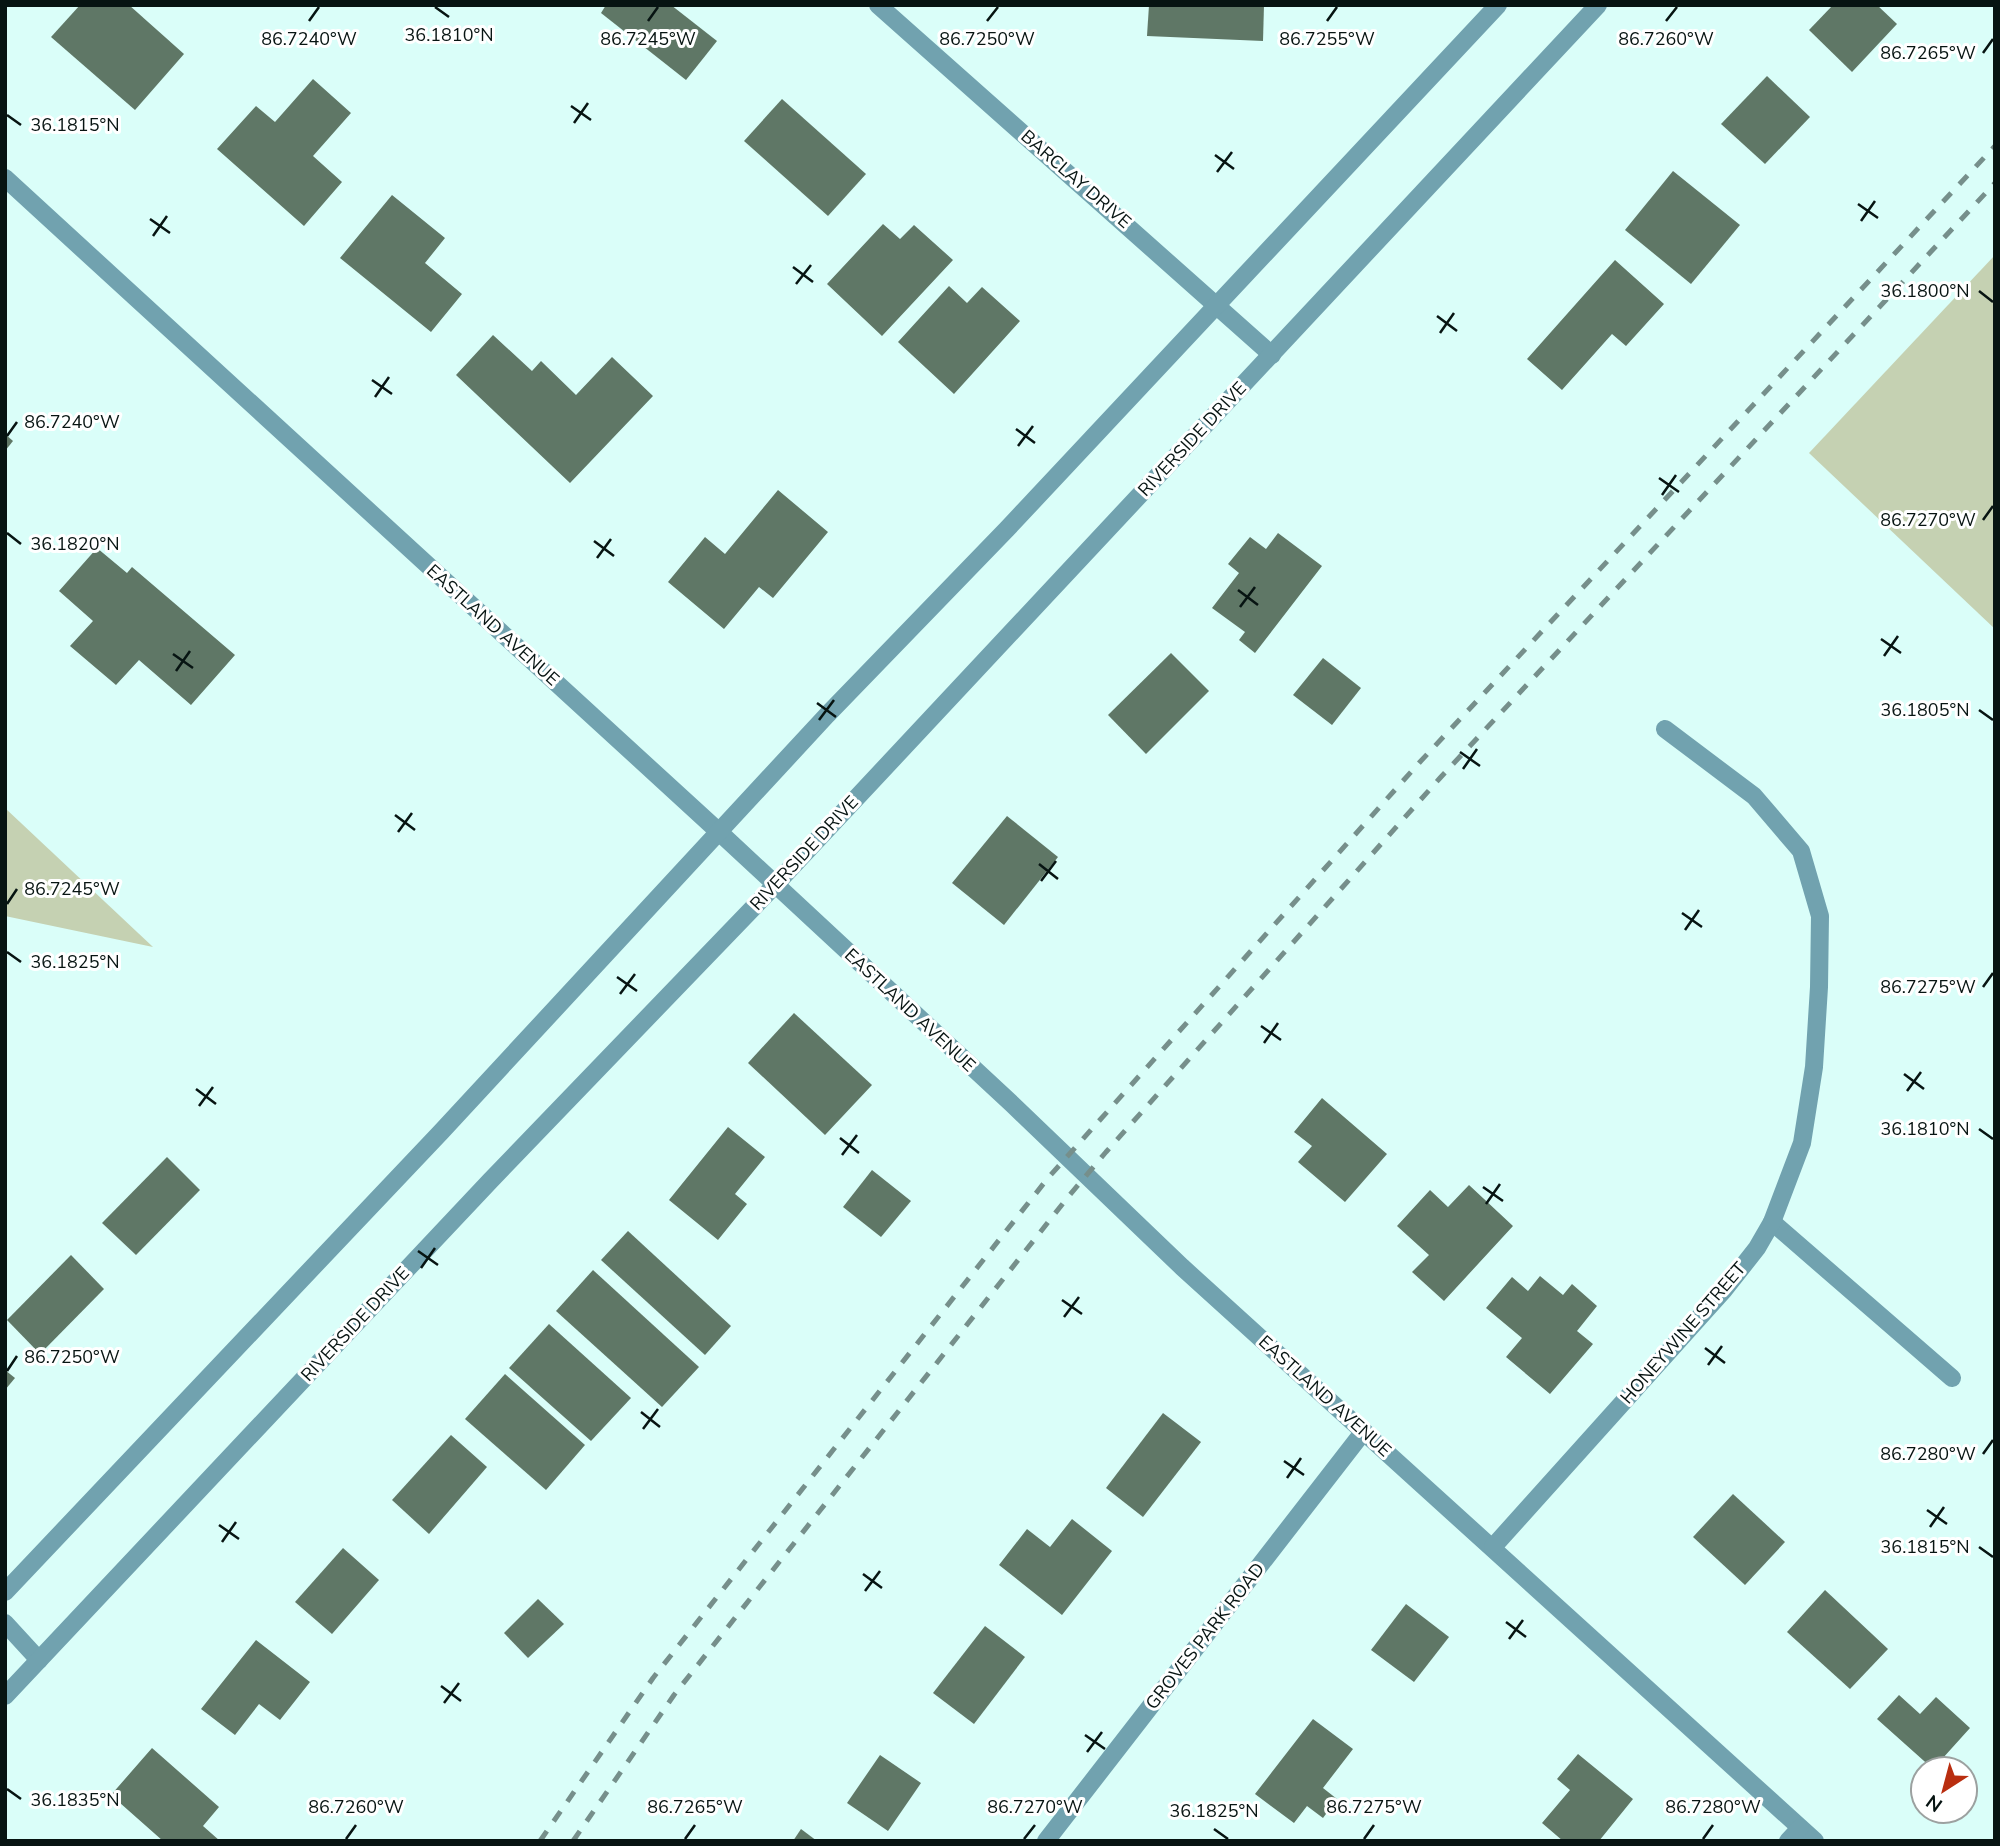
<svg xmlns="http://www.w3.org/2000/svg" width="2000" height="1846" font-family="'Nunito Sans',sans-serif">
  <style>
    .green { fill: #c5d1b2 }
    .building { fill: #5f7766 }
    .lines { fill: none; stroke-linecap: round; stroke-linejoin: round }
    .minor { stroke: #71a2af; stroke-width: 18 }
    .rail { stroke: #768f8b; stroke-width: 5; stroke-dasharray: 12 12; stroke-linecap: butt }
    .ticks { fill: none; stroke: #071412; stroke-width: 2.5 }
    .labels { text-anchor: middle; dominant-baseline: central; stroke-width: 6; stroke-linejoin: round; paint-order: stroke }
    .street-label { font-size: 18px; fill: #071412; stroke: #fff }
    .ticks-label { font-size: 18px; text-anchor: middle; fill: #071412; stroke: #fff; stroke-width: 6; stroke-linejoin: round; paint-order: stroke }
  </style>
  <rect width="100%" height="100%" fill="#dafef9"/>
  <g class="green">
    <path d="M1995,255v374l-186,-176z"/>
    <path d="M5,808l148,139 -148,-31z"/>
  </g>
  <g class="building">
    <path d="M80,5h49l55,49 -49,56 -84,-73z"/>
    <path d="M606,5h65l46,36 -31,39 -85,-67z"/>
    <path d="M1149,5h115l-1,36 -116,-5z"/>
    <path d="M1833,5h44l20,19 -45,48 -43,-42z"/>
    <path d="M1767,76l43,41 -45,47 -44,-40z"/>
    <path d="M313,79l38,34 -38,43 29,26 -38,44 -87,-77 39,-43 19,16z"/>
    <path d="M782,99l84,75 -38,42 -84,-75z"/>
    <path d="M1673,171l67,54 -49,59 -66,-54z"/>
    <path d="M392,195l53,43 -20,25 37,31 -31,38 -91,-74z"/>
    <path d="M883,224l17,15 14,-14 39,35 -71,76 -55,-52z"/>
    <path d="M1615,260l49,44 -38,42 -14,-12 -50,56 -35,-31z"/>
    <path d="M949,286l18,17 15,-16 38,34 -66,73 -56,-52z"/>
    <path d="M493,335l39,36 9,-10 35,34 36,-38 41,39 -83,87 -114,-108z"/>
    <path d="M5,434l8,7 -8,10z"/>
    <path d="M778,490l50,42 -55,66 -14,-11 -35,42 -56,-47 37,-45 20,17z"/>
    <path d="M1278,533l44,33 -67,87 -16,-13 6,-8 -33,-24 27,-35 -11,-9 22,-27 16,12z"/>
    <path d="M97,548l30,25 5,-6 103,88 -44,50 -52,-45 -23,25 -46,-39 23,-25 -34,-30z"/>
    <path d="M1171,653l38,38 -63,63 -38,-39z"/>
    <path d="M1323,658l38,30 -29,37 -39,-30z"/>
    <path d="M1007,816l51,41 -54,68 -52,-42z"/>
    <path d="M794,1013l78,72 -47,50 -77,-72z"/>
    <path d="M1322,1098l65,56 -42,48 -47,-40 14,-16 -18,-14z"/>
    <path d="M728,1127l37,30 -30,37 12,10 -29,36 -49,-40z"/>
    <path d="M167,1157l33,33 -64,65 -34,-32z"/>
    <path d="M872,1170l39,31 -30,36 -38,-30z"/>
    <path d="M1469,1185l44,41 -69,75 -32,-29 17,-17 -32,-29 33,-36 18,17z"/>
    <path d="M628,1231l103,95 -26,29 -104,-95z"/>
    <path d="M71,1255l33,34 -64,65 -33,-34z"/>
    <path d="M593,1270l106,97 -37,40 -106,-96z"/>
    <path d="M1540,1276l23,19 9,-11 25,22 -20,25 16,13 -43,50 -44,-37 16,-19 -36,-30 26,-31 16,14z"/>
    <path d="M549,1324l82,74 -40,43 -82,-73z"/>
    <path d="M5,1370l10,8 -10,12z"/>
    <path d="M505,1374l80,71 -39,45 -81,-71z"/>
    <path d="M1163,1413l38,29 -58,75 -37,-29z"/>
    <path d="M451,1435l36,32 -58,67 -37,-34z"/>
    <path d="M1733,1494l52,48 -40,43 -52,-48z"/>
    <path d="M1072,1519l40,32 -50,64 -63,-50 28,-36 23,18z"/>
    <path d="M343,1548l36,32 -47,54 -37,-32z"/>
    <path d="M1825,1590l63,59 -38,40 -63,-57z"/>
    <path d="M538,1599l26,25 -36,34 -24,-25z"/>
    <path d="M1406,1604l43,33 -35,45 -43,-32z"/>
    <path d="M985,1626l40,31 -51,67 -41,-31z"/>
    <path d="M256,1640l54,42 -30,38 -21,-16 -24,31 -34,-26z"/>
    <path d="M1899,1695l21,19 16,-17 34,31 -37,41 -56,-50z"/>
    <path d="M1313,1719l40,30 -30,39 14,11 -14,19 -16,-12 -13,17 -39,-29z"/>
    <path d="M152,1748l67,59 -16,19 17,15h-57l-52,-46z"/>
    <path d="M1578,1754l55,45 -34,42h-36l-21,-18 28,-33 -13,-11z"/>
    <path d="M880,1755l41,28 -33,48 -41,-28z"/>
    <path d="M801,1829l16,12h-24z"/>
  </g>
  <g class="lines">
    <g class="minor">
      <path d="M878,5l394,350"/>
      <path d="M5,178l713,653 294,273 170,163 633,574"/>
      <path d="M1772,1222l180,156"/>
      <path d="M1493,1547l231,-257 33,-42 15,-26 30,-79 12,-76 5,-80 1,-71 -19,-65 -47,-55 -89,-67"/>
      <path d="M5,1592l436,-460 386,-417 180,-186 491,-524"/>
      <path d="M5,1623l34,37"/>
      <path d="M5,1696l485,-515 285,-296 823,-880"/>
      <path d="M1046,1841l318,-410"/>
      <path d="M1788,1841l12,-13"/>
    </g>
    <g class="rail">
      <path d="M540,1841l113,-163 395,-500 371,-415 576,-617"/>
      <path d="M573,1841l101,-146 394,-498 38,-45 334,-374 555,-595"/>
    </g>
  </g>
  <path class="ticks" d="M435,7l14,10M309,21l10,-14M648,21l10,-14M987,21l11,-14M1327,21l10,-14M1666,21l11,-14M1983,53l10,-14M571,106l20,14M7,115l14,10M574,123l14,-20M1215,155l19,14M1217,172l15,-20M1858,204l20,14M150,219l20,14M1861,221l14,-20M153,236l14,-20M793,267l20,15M796,284l15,-19M1979,291l14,11M1437,316l20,15M1440,333l14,-20M372,380l20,14M375,397l14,-20M1016,429l19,14M7,436l10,-14M1018,446l15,-20M1659,478l20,14M1662,495l14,-20M1983,520l10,-14M7,533l14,11M594,541l20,15M597,558l14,-19M1238,590l20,15M1240,607l15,-20M1881,639l20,14M173,654l20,14M1884,656l14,-20M176,671l14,-20M817,703l19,14M1979,710l14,10M819,720l15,-20M1460,752l20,14M1463,769l14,-20M395,815l20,15M398,832l14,-19M1039,864l19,15M1041,881l15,-20M7,904l10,-15M1682,913l20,14M1685,930l14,-20M7,952l14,10M617,977l20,14M1983,987l10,-14M620,994l15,-20M1261,1026l20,14M1264,1043l14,-20M1904,1074l20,15M196,1089l20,15M1907,1091l14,-19M199,1106l14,-19M1979,1129l14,10M840,1138l19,15M842,1155l15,-20M1483,1187l20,14M1486,1204l14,-20M418,1251l20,14M421,1268l14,-20M1062,1300l20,14M1064,1317l15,-20M1705,1348l20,15M1708,1365l14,-19M7,1371l10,-15M641,1412l19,15M643,1429l15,-20M1983,1454l10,-14M1284,1461l20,14M1287,1478l14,-20M1927,1510l20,14M219,1525l20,14M1930,1527l14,-20M222,1542l14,-20M1979,1547l14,10M863,1574l19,14M865,1591l15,-20M1506,1622l20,15M1509,1639l14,-19M441,1686l20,15M444,1703l15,-20M1085,1735l20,14M1087,1752l15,-20M7,1789l14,10M1214,1829l14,10M346,1839l10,-14M685,1839l10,-14M1024,1839l11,-14M1364,1839l10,-14M1703,1839l10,-14"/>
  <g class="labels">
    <g class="street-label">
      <text transform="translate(1076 179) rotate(41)">BARCLAY DRIVE</text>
      <text transform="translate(1192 439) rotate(-47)">RIVERSIDE DRIVE</text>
      <text transform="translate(493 625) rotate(42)">EASTLAND AVENUE</text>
      <text transform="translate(804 853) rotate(-47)">RIVERSIDE DRIVE</text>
      <text transform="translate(910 1010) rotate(43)">EASTLAND AVENUE</text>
      <text transform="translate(355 1324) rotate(-47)">RIVERSIDE DRIVE</text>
      <text transform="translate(1683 1333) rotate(-49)">HONEYWINE STREET</text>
      <text transform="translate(1325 1396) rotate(42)">EASTLAND AVENUE</text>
      <text transform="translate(1205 1636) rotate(-52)">GROVES PARK ROAD</text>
    </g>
  </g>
  <g class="ticks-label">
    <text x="449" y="41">36.1810°N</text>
    <text x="1327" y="45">86.7255°W</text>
    <text x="309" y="45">86.7240°W</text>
    <text x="648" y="45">86.7245°W</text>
    <text x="987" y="45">86.7250°W</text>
    <text x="1666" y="45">86.7260°W</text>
    <text x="1928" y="59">86.7265°W</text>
    <text x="75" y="131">36.1815°N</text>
    <text x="1925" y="297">36.1800°N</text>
    <text x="72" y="428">86.7240°W</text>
    <text x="1928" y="526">86.7270°W</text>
    <text x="75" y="550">36.1820°N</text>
    <text x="1925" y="716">36.1805°N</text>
    <text x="72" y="895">86.7245°W</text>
    <text x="75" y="968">36.1825°N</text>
    <text x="1928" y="993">86.7275°W</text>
    <text x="1925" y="1135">36.1810°N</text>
    <text x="72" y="1363">86.7250°W</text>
    <text x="1928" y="1460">86.7280°W</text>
    <text x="1925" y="1553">36.1815°N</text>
    <text x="75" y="1806">36.1835°N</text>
    <text x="356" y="1813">86.7260°W</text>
    <text x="695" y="1813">86.7265°W</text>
    <text x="1035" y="1813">86.7270°W</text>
    <text x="1374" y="1813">86.7275°W</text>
    <text x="1713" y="1813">86.7280°W</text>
    <text x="1214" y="1817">36.1825°N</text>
  </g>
  <rect width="2000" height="1846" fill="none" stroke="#071412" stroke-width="14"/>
  <g transform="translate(1944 1790) rotate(216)"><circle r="33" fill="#ffffff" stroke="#9ca1a0" stroke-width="2"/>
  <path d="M0-5L12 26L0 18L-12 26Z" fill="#b92e10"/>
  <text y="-10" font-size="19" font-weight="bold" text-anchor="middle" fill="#071412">N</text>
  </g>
</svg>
